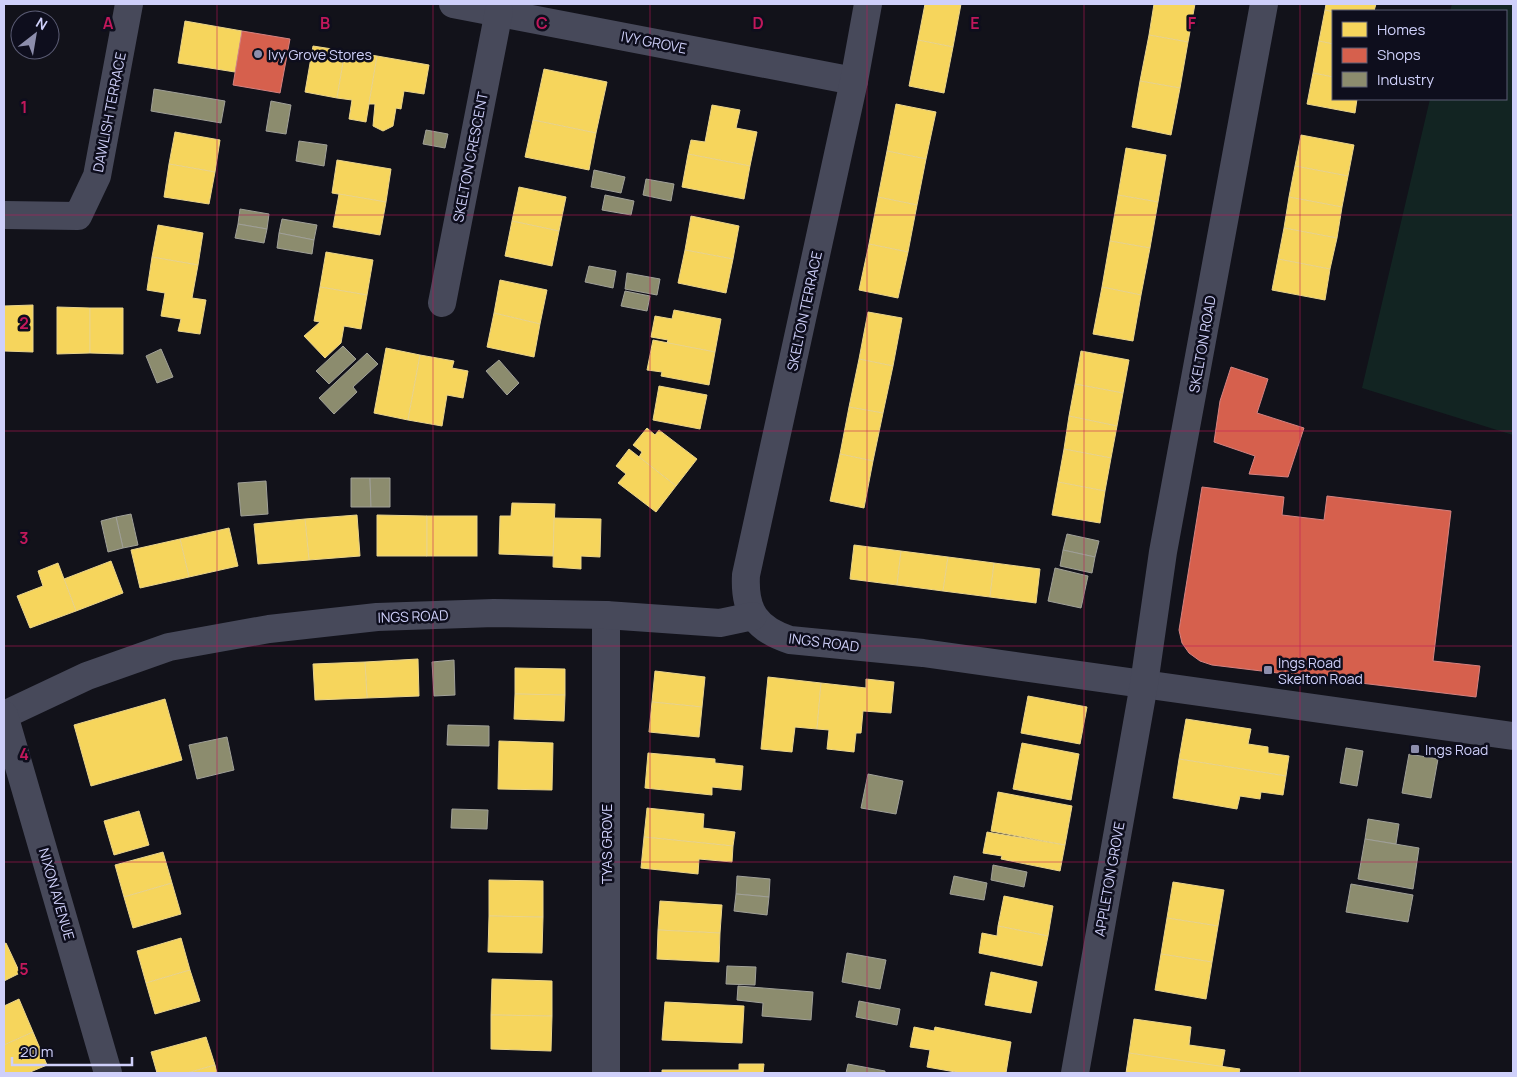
<svg xmlns="http://www.w3.org/2000/svg" width="1517" height="1077" font-family="Manrope,sans-serif">
  <style>
    .green { fill: #122422 }
    .homes { fill: #f6d55c; stroke: #ead48b }
    .shops { fill: #d6604d; stroke: #d48281 }
    .industry { fill: #8c8c6e; stroke: #a0a098 }
    .lines { fill: none; stroke-linecap: round; stroke-linejoin: round }
    .street { stroke: #47495a; stroke-width: 28 }
    .grid { fill: none; stroke: #c2185b; stroke-width: 1; stroke-opacity: 0.55 }
    .poi-dot { fill: #8d8eac; stroke: #0e0e1d; stroke-width: 2 }
    .labels { text-anchor: middle; dominant-baseline: central; stroke-width: 5; stroke-linejoin: round; paint-order: stroke }
    .street-label { font-size: 14px; fill: #cfd0fa; stroke: #0e0e1d }
    .poi-label { font-size: 14px; fill: #cfd0fa; stroke: #0e0e1d; text-anchor: start }
    .grid-label { font-size: 16px; text-anchor: middle; font-weight: bold; fill: #c2185b; stroke: #0e0e1d; stroke-width: 5; stroke-linejoin: round; paint-order: stroke }
  </style>
  <rect width="100%" height="100%" fill="#12121a"/>
  <path class="green" d="M1452,4h61v431l-151,-47 68,-289h76v-88h-56z"/>
  <g class="homes">
    <path d="M925,4h36l-8,43 -35,-7z"/>
    <path d="M1154,4h41l-7,38 -39,-7z"/>
    <path d="M1326,4h50l-2,7 -41,1 -8,-2z"/>
    <path d="M1325,10l8,2v32l-14,-3z"/>
    <path d="M185,21l57,10 -7,41 -57,-9z"/>
    <path d="M1149,35l39,7 -8,46 -40,-7z"/>
    <path d="M918,40l35,7 -9,46 -35,-7z"/>
    <path d="M1319,41l14,3v33l-20,-4z"/>
    <path d="M313,46l32,5 -8,47 -32,-6z"/>
    <path d="M345,51l32,5 -11,66 -17,-3 3,-19 -15,-2z"/>
    <path d="M377,56l52,9 -5,29 -20,-3 -3,18 -5,-1 -3,18 -10,5 -10,-5 2,-22h-6z"/>
    <path d="M544,69l63,13 -11,51 -63,-13z"/>
    <path d="M1313,73l20,4v22h24l-2,14 -48,-9z"/>
    <path d="M1140,81l40,7 -9,47 -39,-8z"/>
    <path d="M896,104l40,8 -10,47 -39,-8z"/>
    <path d="M712,105l28,5 -4,18 21,4 -7,34 -62,-12 3,-14 14,2z"/>
    <path d="M533,120l63,13 -7,37 -64,-13z"/>
    <path d="M175,132l45,8 -5,32 -46,-8z"/>
    <path d="M1301,135l53,10 -6,31 -53,-10z"/>
    <path d="M1126,148l40,7 -8,47 -40,-7z"/>
    <path d="M887,151l39,8 -9,46 -39,-8z"/>
    <path d="M688,154l62,12 -6,33 -62,-12z"/>
    <path d="M337,160l54,9 -5,33 -54,-9z"/>
    <path d="M169,164l46,8 -6,32 -45,-7z"/>
    <path d="M1295,166l53,10 -6,31 -53,-10z"/>
    <path d="M519,187l47,10 -7,34 -47,-10z"/>
    <path d="M339,194l47,8 -6,33 -47,-8z"/>
    <path d="M1118,195l40,7 -8,46 -40,-7z"/>
    <path d="M878,197l39,8 -9,47 -39,-8z"/>
    <path d="M1289,197l53,10 -5,31 -53,-10z"/>
    <path d="M691,216l48,10 -6,33 -48,-9z"/>
    <path d="M512,221l47,10 -7,35 -47,-10z"/>
    <path d="M158,225l45,8 -5,32 -46,-8z"/>
    <path d="M1284,228l53,10 -7,31 -52,-10z"/>
    <path d="M1110,241l40,7 -9,47 -39,-8z"/>
    <path d="M869,244l39,8 -10,46 -39,-8z"/>
    <path d="M685,250l48,9 -7,34 -48,-10z"/>
    <path d="M326,252l47,8 -6,35 -47,-8z"/>
    <path d="M152,257l46,8 -6,33 14,2 -6,34 -22,-3 3,-12 -20,-3 4,-23 -18,-3z"/>
    <path d="M1278,259l52,10 -5,31 -53,-10z"/>
    <path d="M500,280l47,10 -7,34 -46,-11z"/>
    <path d="M320,287l47,8 -6,34 -17,-3 -3,17 -16,15 -21,-22 16,-14 -6,-1z"/>
    <path d="M1102,287l39,8 -8,46 -40,-7z"/>
    <path d="M33,305v47l-29,-1v-45z"/>
    <path d="M57,307l33,1v45l-33,1z"/>
    <path d="M90,308h33v46l-33,-1z"/>
    <path d="M674,310l47,9 -6,33 -48,-9 1,-3 -17,-3 4,-21 17,3z"/>
    <path d="M868,312l34,6 -9,48 -34,-7z"/>
    <path d="M494,313l46,11 -6,33 -47,-10z"/>
    <path d="M653,340l62,12 -6,33 -48,-9 1,-4 -15,-2z"/>
    <path d="M386,348l34,7 -12,65 -34,-7z"/>
    <path d="M1081,351l48,9 -6,33 -48,-9z"/>
    <path d="M420,355l34,6 -2,7 16,3 -5,27 -16,-3 -5,31 -34,-6z"/>
    <path d="M859,359l34,7 -10,47 -34,-6z"/>
    <path d="M1075,384l48,9 -6,33 -48,-10z"/>
    <path d="M659,386l48,9 -7,34 -47,-9z"/>
    <path d="M849,407l34,6 -10,48 -33,-7z"/>
    <path d="M1069,416l48,10 -6,32 -47,-9z"/>
    <path d="M647,428l8,7 4,-5 38,29 -21,27 -37,-29 3,-5 -9,-7z"/>
    <path d="M629,449l47,37 -20,26 -38,-29 8,-9 -10,-8z"/>
    <path d="M1064,449l47,9 -6,33 -47,-9z"/>
    <path d="M840,454l33,7 -9,47 -34,-7z"/>
    <path d="M1058,482l47,9 -5,32 -48,-8z"/>
    <path d="M512,503l43,1 -2,52 -54,-2 1,-38h11z"/>
    <path d="M357,515l3,41 -51,4 -4,-41z"/>
    <path d="M377,515l50,1v40h-50z"/>
    <rect x="427" y="516" width="50" height="40"/>
    <path d="M554,518l47,1 -1,38 -19,-1v13l-28,-2z"/>
    <path d="M305,519l4,41 -51,4 -4,-40z"/>
    <path d="M229,528l9,38 -49,11 -9,-38z"/>
    <path d="M180,539l9,38 -49,11 -9,-38z"/>
    <path d="M854,545l47,6 -4,34 -47,-6z"/>
    <path d="M901,551l47,6 -5,34 -46,-6z"/>
    <path d="M948,557l46,6 -4,34 -47,-6z"/>
    <path d="M111,561l12,32 -47,18 -12,-32z"/>
    <path d="M58,563l18,48 -46,17 -13,-32 26,-10 -5,-15z"/>
    <path d="M994,563l46,6 -4,34 -46,-6z"/>
    <path d="M418,659l1,37 -52,2 -2,-36z"/>
    <path d="M365,662l2,36 -52,2 -2,-36z"/>
    <path d="M515,668l50,1v26l-50,-1z"/>
    <path d="M655,671l50,6 -3,30 -50,-5z"/>
    <path d="M768,677l53,6 -4,46 -22,-2 -3,25 -31,-3z"/>
    <path d="M866,679l28,3 -3,31 -28,-2 -2,22h-5l-2,19 -27,-3 2,-19 -12,-1 4,-46 45,5z"/>
    <path d="M515,694l50,1 -1,26 -50,-2z"/>
    <path d="M1028,696l59,11 -7,37 -59,-11z"/>
    <path d="M165,699l17,61 -91,26 -17,-61z"/>
    <path d="M652,702l50,5 -3,30 -50,-5z"/>
    <path d="M1186,719l65,10 -3,15 20,3v6l21,3 -3,20 -107,-17z"/>
    <path d="M499,741l54,2 -1,47 -54,-1z"/>
    <path d="M1022,743l57,11 -8,46 -58,-11z"/>
    <path d="M648,753l67,6v4l28,3 -2,24 -29,-3v8l-67,-7z"/>
    <path d="M1179,759l107,17 -3,19 -22,-3 -1,7 -20,-3 -3,13 -64,-11z"/>
    <path d="M998,792l74,14 -7,39 -74,-14z"/>
    <path d="M647,808l57,6 -1,14 32,4 -2,14 -89,-9z"/>
    <path d="M139,811l10,34 -35,10 -10,-34z"/>
    <path d="M987,832l78,13 -5,26 -59,-12 1,-3 -19,-3z"/>
    <path d="M644,837l89,9 -1,16 -33,-3 -1,15 -57,-6z"/>
    <path d="M163,852l9,31 -48,14 -9,-32z"/>
    <path d="M489,880l54,1v36l-54,-1z"/>
    <path d="M1173,882l51,8 -6,36 -51,-8z"/>
    <path d="M172,883l9,31 -48,14 -9,-31z"/>
    <path d="M1004,896l49,10 -5,30 -50,-10z"/>
    <path d="M660,901l62,4 -2,28 -62,-3z"/>
    <path d="M489,916l54,1 -1,36 -54,-1z"/>
    <path d="M1167,918l51,8 -6,36 -51,-8z"/>
    <path d="M998,926l50,10 -6,30 -63,-13 3,-20 15,3z"/>
    <path d="M658,930l62,3 -1,29 -62,-3z"/>
    <path d="M181,938l9,32 -44,13 -9,-32z"/>
    <path d="M6,943l14,30 -16,8v-37z"/>
    <path d="M1161,954l51,8 -6,37 -51,-9z"/>
    <path d="M190,970l10,31 -45,13 -9,-31z"/>
    <path d="M991,972l46,10 -6,31 -46,-8z"/>
    <path d="M492,979l60,2v35l-61,-1z"/>
    <path d="M19,999l14,33 -29,13v-39z"/>
    <path d="M665,1002l79,4 -2,37 -80,-3z"/>
    <path d="M491,1015l61,1 -1,35 -60,-2z"/>
    <path d="M1134,1019l57,8 -2,18 36,5 -3,17 -93,-14z"/>
    <path d="M914,1027l20,4 1,-4 76,15 -5,31h-45l-34,-6 3,-17 -20,-3z"/>
    <path d="M33,1032l14,33 -19,8h-24v-28z"/>
    <path d="M206,1037l9,28 -28,8h-30l-6,-21z"/>
    <path d="M1129,1053l111,16 -1,4h-113z"/>
    <path d="M739,1064h25l-1,9h-101v-3h77z"/>
    <path d="M215,1065l2,8h-30z"/>
  </g>
  <g class="shops">
    <path d="M242,31l48,8 -10,54 -47,-8z"/>
    <path d="M1231,367l37,12 -11,34 47,15 -16,49 -39,-3 6,-18 -41,-14 6,-41z"/>
    <path d="M1202,487l82,10 -2,18 42,5 3,-24 124,15 -18,150 47,5 -4,31 -264,-32 -12,-4 -11,-8 -7,-10 -3,-13z"/>
  </g>
  <g class="industry">
    <path d="M154,89l71,12 -4,22 -70,-12z"/>
    <path d="M271,101l20,4 -5,29 -20,-3z"/>
    <path d="M426,130l22,4 -3,14 -22,-4z"/>
    <path d="M299,141l28,4 -3,21 -28,-5z"/>
    <path d="M594,170l31,7 -4,16 -30,-6z"/>
    <path d="M646,179l28,5 -3,17 -28,-6z"/>
    <path d="M605,195l29,6 -3,14 -29,-5z"/>
    <path d="M240,209l29,5 -2,15 -29,-5z"/>
    <path d="M282,219l35,6 -3,15 -35,-7z"/>
    <path d="M238,224l29,5 -3,14 -29,-5z"/>
    <path d="M279,233l35,7 -2,14 -35,-6z"/>
    <path d="M589,266l27,5 -3,17 -28,-6z"/>
    <path d="M627,273l33,6 -3,16 -32,-6z"/>
    <path d="M625,291l25,5 -3,15 -26,-5z"/>
    <path d="M343,346l13,13 -27,25 -13,-13z"/>
    <path d="M161,349l12,28 -16,6 -11,-27z"/>
    <path d="M367,353l11,11 -25,23 4,5 -23,22 -15,-16z"/>
    <path d="M499,360l20,23 -12,12 -21,-24z"/>
    <path d="M351,478h19l1,29h-20z"/>
    <path d="M370,478h20v29h-19z"/>
    <path d="M266,481l2,33 -27,2 -3,-33z"/>
    <path d="M131,514l7,31 -15,3 -7,-31z"/>
    <path d="M116,517l7,31 -15,4 -7,-31z"/>
    <path d="M1067,534l32,7 -4,16 -32,-7z"/>
    <path d="M1063,550l32,7 -3,16 -32,-7z"/>
    <path d="M1055,568l33,8 -7,32 -33,-7z"/>
    <path d="M454,660l1,35 -21,1 -2,-34z"/>
    <path d="M448,725l41,1v20l-42,-1z"/>
    <path d="M227,737l7,33 -37,9 -8,-34z"/>
    <path d="M1346,748l17,3 -6,35 -17,-3z"/>
    <path d="M1409,754l29,5 -7,39 -29,-5z"/>
    <path d="M868,774l35,7 -7,33 -35,-6z"/>
    <path d="M452,809l36,1 -1,19 -36,-1z"/>
    <path d="M1368,819l31,5 -3,20 -31,-5z"/>
    <path d="M1365,839l54,9 -6,41 -55,-10z"/>
    <path d="M993,865l34,7 -3,15 -33,-7z"/>
    <path d="M737,876l33,3 -1,18 -33,-3z"/>
    <path d="M954,876l33,7 -3,17 -34,-6z"/>
    <path d="M1351,884l62,11 -5,27 -62,-10z"/>
    <path d="M736,894l33,3 -2,18 -33,-4z"/>
    <path d="M847,953l39,7 -6,29 -38,-7z"/>
    <path d="M727,966l29,1 -1,18 -29,-1z"/>
    <path d="M738,986l75,6 -2,28 -49,-4 1,-13 -26,-3z"/>
    <path d="M859,1001l41,8 -3,16 -41,-8z"/>
    <path d="M848,1064l37,7v2h-39z"/>
  </g>
  <g class="lines">
    <g class="street">
      <path d="M453,4l401,77"/>
      <path d="M868,4l-14,77 -108,494c-2,36 10,54 44,65l133,13 590,83"/>
      <path d="M4,215l74,1 19,-40 32,-172"/>
      <path d="M442,303l57,-292"/>
      <path d="M606,615v458"/>
      <path d="M4,715l83,-39 82,-29 100,-18 108,-12 117,-4 112,2 114,8 33,-7"/>
      <path d="M4,715l104,358"/>
      <path d="M1075,1073l69,-389 19,-132 101,-548"/>
    </g>
  </g>
  <path class="grid" d="M217,4v1069M433,4v1069M650,4v1069M867,4v1069M1084,4v1069M1300,4v1069M4,215h1509M4,431h1509M4,646h1509M4,862h1509"/>
  <g class="poi-dot">
    <circle cx="258" cy="54" r="5"/>
    <rect x="1263" y="665" width="10" height="10" rx="2.5"/>
    <rect x="1410" y="744" width="10" height="10" rx="2.5"/>
  </g>
  <g class="labels">
    <g class="street-label">
      <text transform="translate(654 42) rotate(11)">IVY GROVE</text>
      <text transform="translate(109 112) rotate(-79)">DAWLISH TERRACE</text>
      <text transform="translate(470 157) rotate(-79)">SKELTON CRESCENT</text>
      <text transform="translate(804 311) rotate(-78)">SKELTON TERRACE</text>
      <text transform="translate(1202 344) rotate(-80)">SKELTON ROAD</text>
      <text transform="translate(413 616) rotate(-2)">INGS ROAD</text>
      <text transform="translate(824 642) rotate(7)">INGS ROAD</text>
      <text transform="translate(606 844) rotate(-90)">TYAS GROVE</text>
      <text transform="translate(1109 879) rotate(-80)">APPLETON GROVE</text>
      <text transform="translate(57 894) rotate(74)">NIXON AVENUE</text>
    </g>
    <g class="poi-label">
      <text x="268" y="54">Ivy Grove Stores</text>
      <text x="1278" y="662">Ings Road<tspan x="1278" dy="16">Skelton Road</tspan></text>
      <text x="1425" y="749">Ings Road</text>
    </g>
  </g>
  <g class="grid-label">
    <text x="108" y="29">A</text>
    <text x="325" y="29">B</text>
    <text x="542" y="29">C</text>
    <text x="758" y="29">D</text>
    <text x="975" y="29">E</text>
    <text x="1192" y="29">F</text>
    <text x="24" y="113">1</text>
    <text x="24" y="329">2</text>
    <text x="24" y="544">3</text>
    <text x="24" y="760">4</text>
    <text x="24" y="975">5</text>
  </g>
  <rect width="1517" height="1077" fill="none" stroke="#cfd0fa" stroke-width="10"/>
  <rect x="1332" y="10" width="175" height="90" fill="#0e0e1d" stroke="#5b5c75"/>
  <rect x="1342" y="22" width="25" height="15" fill="#f6d55c" stroke="#5b5c75"/>
  <text x="1377" y="35" font-size="15" fill="#cfd0fa">Homes</text>
  <rect x="1342" y="48" width="25" height="15" fill="#d6604d" stroke="#5b5c75"/>
  <text x="1377" y="60" font-size="15" fill="#cfd0fa">Shops</text>
  <rect x="1342" y="72" width="25" height="15" fill="#8c8c6e" stroke="#5b5c75"/>
  <text x="1377" y="85" font-size="15" fill="#cfd0fa">Industry</text>
  <g transform="translate(35 35) rotate(31)"><circle r="24" fill="#0e0e1d" stroke="#5b5c75"/>
  <path d="M0-4L9 19L0 12L-9 19Z" fill="#8d8eac"/>
  <text y="-8" font-size="14" font-weight="bold" text-anchor="middle" fill="#cfd0fa">N</text>
  </g>
  <path d="M12 1057v8h120v-8" fill="none" stroke="#cfd0fa" stroke-width="2.5"/>
  <text x="20" y="1057" font-size="15" fill="#cfd0fa" stroke="#0e0e1d" stroke-width="4" paint-order="stroke">20 m</text>
</svg>
